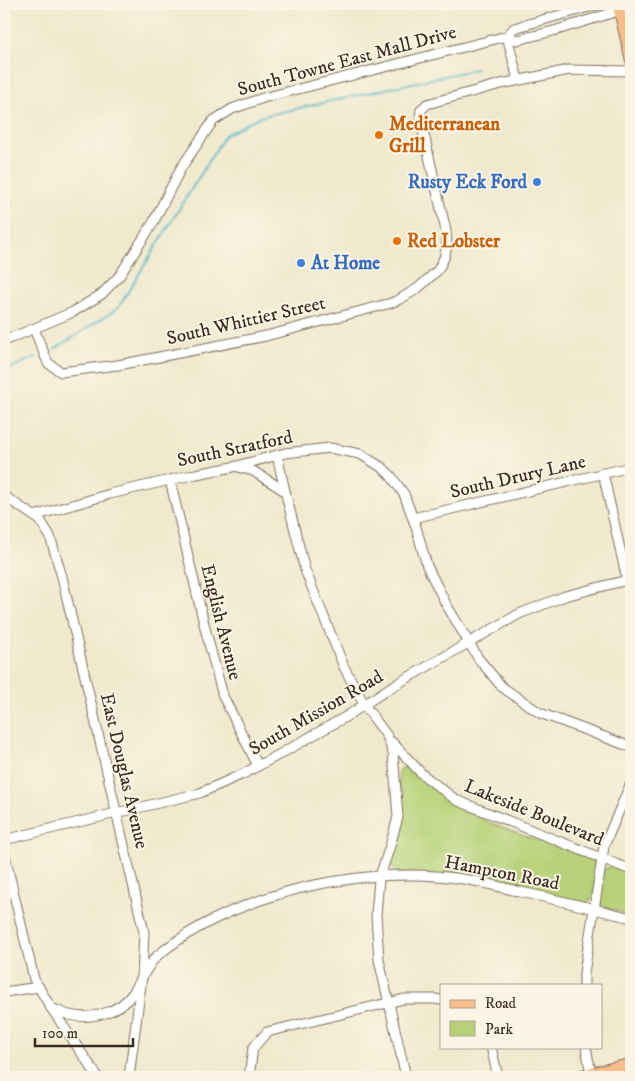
<svg xmlns="http://www.w3.org/2000/svg" width="635" height="1081" font-family="'IM FELL DW Pica',serif">
  <style>
    .green { fill: #b6d177; stroke: #787e4a }
    .lines { fill: none; stroke-linecap: round; stroke-linejoin: round }
    .stream { stroke: #4bb6c9; stroke-width: 2 }
    .minor-casing { stroke: #7a6d5b; stroke-width: 11 }
    .major-casing { stroke: #7a6d5b; stroke-width: 13 }
    .minor { stroke: #fff; stroke-width: 9 }
    .major { stroke: #f8bd89; stroke-width: 11 }
    .food-dot { fill: #e8710a; stroke: #fcf5e5; stroke-width: 2 }
    .shop-dot { fill: #3f7fe0; stroke: #fcf5e5; stroke-width: 2 }
    .labels { text-anchor: middle; dominant-baseline: central; stroke-width: 4; stroke-linejoin: round; paint-order: stroke }
    .street-label { font-size: 19px; fill: #3b2a1e; stroke: #fcf5e5 }
    .food-label { font-size: 19px; font-weight: bold; fill: #c56008; stroke: #fcf5e5; text-anchor: start }
    .shop-label { font-size: 19px; font-weight: bold; fill: #366cbe; stroke: #fcf5e5; text-anchor: end }
  </style>
  <rect width="100%" height="100%" fill="#fcf5e5"/>
  <filter id="ink" filterUnits="userSpaceOnUse"><feTurbulence type="fractalNoise" baseFrequency=".02" numOctaves="2"/><feDisplacementMap in="SourceGraphic" scale="10" xChannelSelector="R" yChannelSelector="G"/><feConvolveMatrix kernelMatrix="1 2 1 2 8 2 1 2 1" color-interpolation-filters="sRGB"/></filter>
  <filter id="wash" filterUnits="userSpaceOnUse"><feTurbulence type="fractalNoise" baseFrequency=".0096" numOctaves="4" result="noise"/><feDisplacementMap in="SourceGraphic" scale="20" xChannelSelector="R" yChannelSelector="G"/><feGaussianBlur stdDeviation="1.12" result="paint"/><feColorMatrix in="noise" values="0 0 0 0 0 0 0 0 0 0 0 0 0 0 0 0 0 1.4 0 .05"/><feComposite in="paint" operator="in"/></filter>
  <g filter="url(#wash)">
    <rect width="100%" height="100%" fill="#f0e9cd"/>
    <g class="green">
      <path d="M408,766l45,36 36,21 105,37 3,6 -4,32 -6,5 -102,-24 -86,-5 -4,-3 -6,-9 11,-32 2,-16 -4,-43 3,-3z"/>
      <path d="M610,866l21,7v43l-31,-10 -2,-3 5,-33z"/>
    </g>
    <g class="lines">
      <g class="stream">
        <path d="M55,349l63,-41 107,-173 34,-18 217,-48"/>
        <path d="M4,371l32,-14"/>
      </g>
    </g>
  </g>
  <g filter="url(#ink)">
    <g class="lines">
      <defs>
        <g id="minor">
          <path d="M507,36l10,4 40,-10 74,-23"/>
          <path d="M507,36l11,44"/>
          <path d="M34,329l14,34 13,9 57,-7 148,-29 125,-33 9,-4 17,-10 21,-19 6,-12 3,-12 -1,-15 -26,-114 1,-7 6,-6 74,-20 68,-14 62,1"/>
          <path d="M4,341l69,-29 29,-18 18,-19 33,-52 28,-55 32,-47 19,-12 31,-11 244,-62 7,-8 86,-24"/>
          <path d="M277,455l8,36"/>
          <path d="M238,467l15,4 32,20 20,79 39,97 21,39 22,30 6,17 5,64 -8,29 -11,33 -3,36 3,45 27,117"/>
          <path d="M603,473l24,107"/>
          <path d="M170,480l36,152 17,64 35,70"/>
          <path d="M4,496l36,24 10,16 12,41 82,355 -2,45 -13,100"/>
          <path d="M34,516l76,-22 86,-20 37,-7 52,-14 45,-5 30,6 23,14 8,8 13,18 12,33 11,39 19,38 32,54 24,29 38,26 91,34"/>
          <path d="M413,518l218,-51"/>
          <path d="M392,742l30,32 34,26 175,70"/>
          <path d="M4,840l196,-47 43,-19 39,-21 65,-37 41,-27 131,-75 46,-18 66,-17"/>
          <path d="M4,852l30,127 17,29 47,69"/>
          <path d="M584,985v-12l20,-127 27,-63"/>
          <path d="M4,992l35,-5"/>
          <path d="M51,1008c6,2 12,5 18,7 22,5 50,-2 64,-22 8,-12 14,-28 25,-38 26,-21 57,-38 89,-50 67,-26 151,-37 222,-25 18,3 35,8 52,12 37,8 74,17 110,26"/>
          <path d="M491,1047l7,30"/>
          <path d="M586,1047l5,27"/>
          <path d="M249,1077l4,-29 14,-16 137,-33h30l7,1"/>
        </g>
        <g id="major">
          <path d="M618,4l13,55"/>
          <path d="M575,1077l56,-13"/>
        </g>
      </defs>
      <use href="#minor" class="minor-casing"/>
      <use href="#major" class="major-casing"/>
      <use href="#minor" class="minor"/>
      <use href="#major" class="major"/>
    </g>
  </g>
  <g class="food-dot">
    <circle cx="379" cy="135" r="5"/>
    <circle cx="397" cy="241" r="5"/>
  </g>
  <g class="shop-dot">
    <circle cx="537" cy="182" r="5"/>
    <circle cx="301" cy="263" r="5"/>
  </g>
  <g class="labels">
    <g class="street-label">
      <text transform="translate(347 61) rotate(-15)">South Towne East Mall Drive</text>
      <text transform="translate(246 321) rotate(-13)">South Whittier Street</text>
      <text transform="translate(235 449) rotate(-12)">South Stratford</text>
      <text transform="translate(518 477) rotate(-13)">South Drury Lane</text>
      <text transform="translate(221 622) rotate(76)">English Avenue</text>
      <text transform="translate(316 713) rotate(-30)">South Mission Road</text>
      <text transform="translate(124 771) rotate(77)">East Douglas Avenue</text>
      <text transform="translate(534 813) rotate(22)">Lakeside Boulevard</text>
      <text transform="translate(502 873) rotate(11)">Hampton Road</text>
    </g>
    <g class="food-label">
      <text x="389" y="124">Mediterranean<tspan x="389" dy="22">Grill</tspan></text>
      <text x="407" y="241">Red Lobster</text>
    </g>
    <g class="shop-label">
      <text x="527" y="182">Rusty Eck Ford</text>
      <text x="311" y="263" text-anchor="start">At Home</text>
    </g>
  </g>
  <rect width="635" height="1081" fill="none" stroke="#fcf5e5" stroke-width="20"/>
  <rect x="440" y="984" width="162" height="65" fill="#fcf5e5" stroke="#afa495"/>
  <rect x="450" y="1000" width="25" height="8" fill="#f8bd89" stroke="#afa495"/>
  <text x="485" y="1008" font-size="15" fill="#3b2a1e">Road</text>
  <rect x="450" y="1021" width="25" height="15" fill="#b6d177" stroke="#afa495"/>
  <text x="485" y="1034" font-size="15" fill="#3b2a1e">Park</text>
  <path d="M35 1038v8h98v-8" fill="none" stroke="#3b2a1e" stroke-width="2.5"/>
  <text x="42" y="1038" font-size="15" fill="#3b2a1e" stroke="#fcf5e5" stroke-width="4" paint-order="stroke">100 m</text>
</svg>
